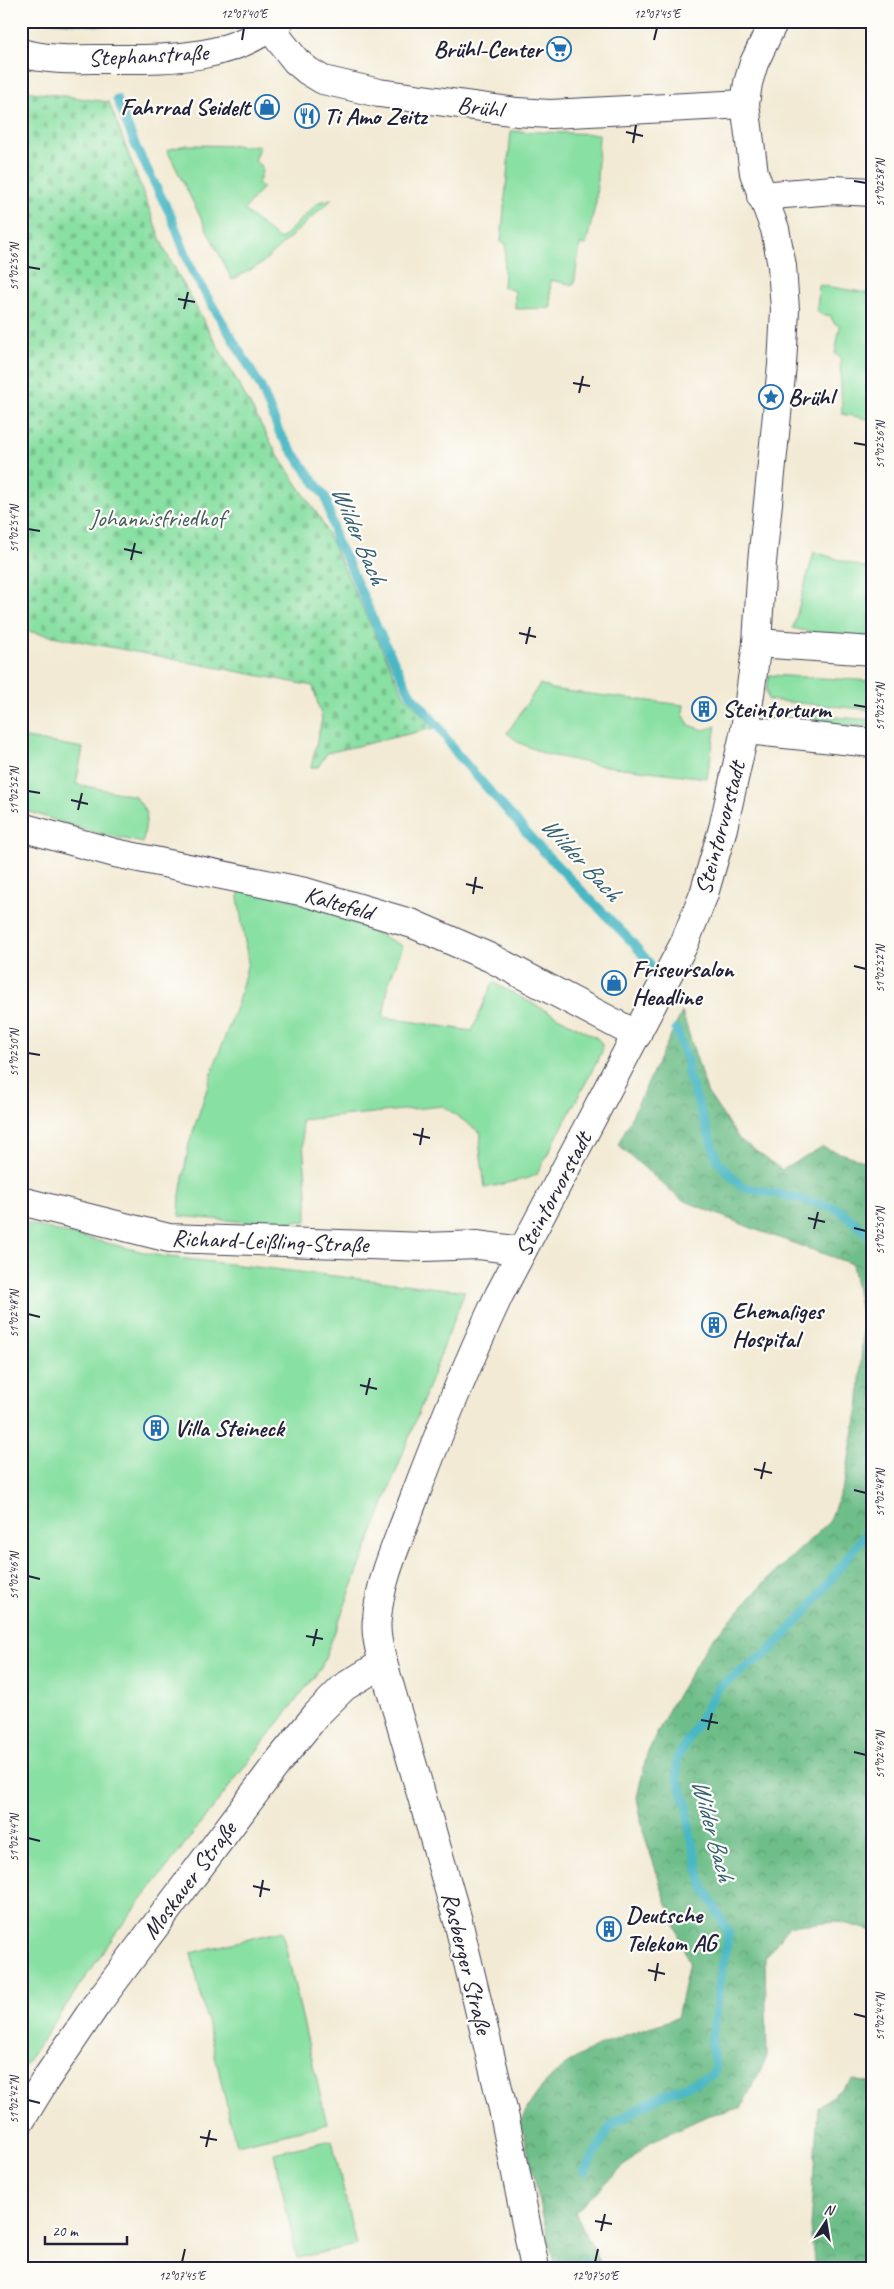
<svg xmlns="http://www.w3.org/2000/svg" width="894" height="2289" font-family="Caveat,sans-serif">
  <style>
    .green { fill: #89e0a3; stroke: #56816f }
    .forest { fill: url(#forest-crowns); stroke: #487062 }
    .cemetery { fill: url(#cemetery-stones); stroke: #56816f }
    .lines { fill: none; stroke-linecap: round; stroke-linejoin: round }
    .stream { stroke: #4ab7c4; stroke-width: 9 }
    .minor-casing { stroke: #414052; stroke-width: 30 }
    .minor { stroke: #fff; stroke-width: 28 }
    .ticks { fill: none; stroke: #22223b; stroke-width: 2 }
    .labels { text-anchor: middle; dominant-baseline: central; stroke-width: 4.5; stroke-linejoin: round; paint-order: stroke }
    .poi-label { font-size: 24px; font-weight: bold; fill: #22223b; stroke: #fdfcf7; text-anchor: start }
    .street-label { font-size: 24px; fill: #22223b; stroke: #fdfcf7 }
    .park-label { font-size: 24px; fill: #415b5a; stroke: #fdfcf7 }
    .water-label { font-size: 25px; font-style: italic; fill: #325e72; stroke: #fdfcf7 }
    .neatline { fill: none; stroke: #22223b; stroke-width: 2 }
    .ticks-label { font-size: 12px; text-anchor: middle; fill: #22223b }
  </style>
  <defs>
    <pattern id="forest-crowns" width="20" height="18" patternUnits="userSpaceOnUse" patternTransform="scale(1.25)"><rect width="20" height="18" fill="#6ebe89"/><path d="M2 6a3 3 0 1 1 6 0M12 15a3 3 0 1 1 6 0" fill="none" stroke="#5a9a71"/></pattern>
    <pattern id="cemetery-stones" width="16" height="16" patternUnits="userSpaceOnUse" patternTransform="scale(1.25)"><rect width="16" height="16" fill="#89e0a3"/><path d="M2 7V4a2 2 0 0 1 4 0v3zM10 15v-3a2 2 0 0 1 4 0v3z" fill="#76c08d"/></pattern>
  </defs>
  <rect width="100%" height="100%" fill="#fdfcf7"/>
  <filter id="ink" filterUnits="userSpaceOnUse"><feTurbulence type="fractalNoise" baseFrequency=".02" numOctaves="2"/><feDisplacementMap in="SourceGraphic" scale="10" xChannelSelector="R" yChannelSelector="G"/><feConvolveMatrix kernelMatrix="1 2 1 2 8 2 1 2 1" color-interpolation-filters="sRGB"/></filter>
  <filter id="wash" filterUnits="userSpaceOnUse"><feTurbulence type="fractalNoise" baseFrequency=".0096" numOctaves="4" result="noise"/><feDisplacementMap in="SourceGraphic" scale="20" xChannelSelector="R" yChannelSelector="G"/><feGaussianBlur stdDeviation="1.12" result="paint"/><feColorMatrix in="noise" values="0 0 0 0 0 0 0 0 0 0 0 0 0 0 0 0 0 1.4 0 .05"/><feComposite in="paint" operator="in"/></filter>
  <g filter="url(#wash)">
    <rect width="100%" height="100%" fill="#f2ead4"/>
    <g class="green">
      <path d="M44,21h159l-25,5h-80z"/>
      <path d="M838,21v9l-51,-8 1,-1z"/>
      <path d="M511,131l88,3 -3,68 -10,43 -6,-1 -6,41 -24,-5 1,28 -36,1v-18l-12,-4 3,-43 -5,-2z"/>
      <path d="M186,145l73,1 -4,15 8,7 -5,16 5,3 -19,23 36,30 39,-38 13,-3 -71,65 -29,16 -65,-130z"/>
      <path d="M819,285l54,9v126l-31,-6 -2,-58 -5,-2 5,-28 -6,-3 -4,-8h-7l-6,-3z"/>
      <path d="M814,552l59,18v71l-55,-7 -25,-6z"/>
      <path d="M769,675l104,6v29l-105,-10 -2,-10z"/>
      <path d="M540,684l12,5 20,3 112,13 -1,9 6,11 15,5 12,-4 -9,52 -110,-13 -52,-11 -25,-11 -13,-10z"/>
      <path d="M796,714l77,6v7l-77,-7z"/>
      <path d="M21,737l62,11 -7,36 59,12 12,17 -4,30 -54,-12 -68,-22z"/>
      <path d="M241,888l74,17 88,41 -14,36 -6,35 89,14 20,-47 2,-1 103,55 5,6v8l-65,122 -8,4 -44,10 -5,-39 1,-16 -38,-27 -142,14 6,72v29l-50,2 -78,-7 1,-21 9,-51 28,-86 21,-56 10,-40 -10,-65z"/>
      <path d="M21,1222l139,34 305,35 -144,377 -205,265 -95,138z"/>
      <path d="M282,1931l45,193 -91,21 -45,-192z"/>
      <path d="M332,2140l24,105 -59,13 -23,-105z"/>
    </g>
    <g class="forest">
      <path d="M682,1012l25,80 32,47 43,31 40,-23 51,17v767l-37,-10 -47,5 -24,32 2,99 -26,51 -32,7 -59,27 -75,70 28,56h-48l-34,-147c31,-68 92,-82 156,-103l12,-56 -23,-61 -23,-70 -6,-34 10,-43 24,-49 38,-62 55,-60 65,-61 16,-41 14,-80 4,-77 -11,-60 -98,-35 -74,-30 -62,-54z"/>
      <path d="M854,2079l19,4v185h-58l-5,-40 8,-121z"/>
    </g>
    <path class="cemetery" d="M25,91l84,11 56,149 115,208 40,59 84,177 30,33 -107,25 -9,14h-7l11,-48 -9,-33 -292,-56v-522z"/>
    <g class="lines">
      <g class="stream">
        <path d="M117,99l19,48 35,69 21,55 69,116 19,47 46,64 10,43 10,17 32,71 32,64 28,33 19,28 84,95 91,93 19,23"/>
        <path d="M676,1029l11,32 1,13 30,88 24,25 59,12 37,10 35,29"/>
        <path d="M584,2172l28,-48 51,-29 48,-19 5,-8 -5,-23 9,-65 9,-47 -27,-49 -12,-51 -3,-27 -10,-29v-19l41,-70 54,-39 38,-42 63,-83"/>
        <path d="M585,2262l1,6"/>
      </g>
    </g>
  </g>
  <g filter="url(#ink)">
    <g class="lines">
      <defs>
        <g id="minor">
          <path d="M270,28l26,33 12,10 15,9 56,13 138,19 33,2 195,-10"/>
          <path d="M21,53c29,8 58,6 87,6 63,0 119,2 171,-38"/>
          <path d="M761,196l72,-6 40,2"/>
          <path d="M757,643l116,8"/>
          <path d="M745,730l128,13"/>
          <path d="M21,827l94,26 190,39 108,32 78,34 146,77"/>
          <path d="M21,1201l148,37 256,9 53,-2 44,6"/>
          <path d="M21,2120l25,-41 50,-74 182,-243 39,-48 27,-27 39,-24"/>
          <path d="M535,2268l-32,-159 -45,-188 -75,-258c-4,-15 -8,-30 -6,-45 3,-38 20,-74 33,-109 27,-72 56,-143 89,-214l185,-351 20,-50 19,-66 22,-98 12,-87 5,-81 20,-197 3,-55 -3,-44 -7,-37 -21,-56 -9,-69 3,-21 6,-20 20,-42"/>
        </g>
      </defs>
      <use href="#minor" class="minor-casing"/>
      <use href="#minor" class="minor"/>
    </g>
  </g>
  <path class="ticks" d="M242,40l2,-12M654,40l3,-12M626,132l17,4M633,143l3,-18M854,181l12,2M28,267l12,2M178,299l17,3M184,309l4,-17M573,383l17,3M579,393l4,-17M854,443l12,2M28,529l12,2M124,549l18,4M131,560l4,-17M519,633l17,4M526,644l4,-17M854,705l12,2M28,791l12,2M71,800l17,4M78,810l4,-17M466,884l17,4M473,894l3,-17M854,966l12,3M28,1053l12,2M413,1134l17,4M420,1145l3,-17M808,1218l17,4M854,1228l12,3M814,1229l4,-17M28,1314l12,3M360,1385l17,4M366,1395l4,-17M754,1469l18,4M761,1479l4,-17M854,1490l12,3M28,1576l12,3M306,1636l17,3M313,1646l4,-17M701,1720l17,3M708,1730l4,-17M854,1752l12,3M28,1838l12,3M253,1886l17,4M260,1897l3,-17M648,1970l17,4M655,1981l3,-18M854,2014l12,3M28,2100l12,3M200,2137l17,3M206,2147l4,-17M595,2221l17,3M601,2231l4,-17M182,2262l3,-13M595,2262l3,-13"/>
  <defs>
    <symbol id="supermarket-ring" viewBox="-11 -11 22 22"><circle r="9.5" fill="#fdfcf7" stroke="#1f6fb2" stroke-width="1.5"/><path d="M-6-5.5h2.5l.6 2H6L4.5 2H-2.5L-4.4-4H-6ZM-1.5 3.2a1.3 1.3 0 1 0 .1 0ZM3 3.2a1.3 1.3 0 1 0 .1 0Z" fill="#1f6fb2"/></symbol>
    <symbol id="shop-ring" viewBox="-11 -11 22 22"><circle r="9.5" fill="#fdfcf7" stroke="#1f6fb2" stroke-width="1.5"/><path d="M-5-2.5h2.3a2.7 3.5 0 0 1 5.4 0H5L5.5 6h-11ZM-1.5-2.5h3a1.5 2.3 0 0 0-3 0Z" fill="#1f6fb2"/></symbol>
    <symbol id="restaurant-ring" viewBox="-11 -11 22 22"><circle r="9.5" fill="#fdfcf7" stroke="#1f6fb2" stroke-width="1.5"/><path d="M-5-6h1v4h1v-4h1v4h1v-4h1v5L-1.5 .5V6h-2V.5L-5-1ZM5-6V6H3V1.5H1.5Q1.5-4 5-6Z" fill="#1f6fb2"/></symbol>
    <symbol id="sight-ring" viewBox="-11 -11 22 22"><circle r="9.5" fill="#fdfcf7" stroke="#1f6fb2" stroke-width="1.5"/><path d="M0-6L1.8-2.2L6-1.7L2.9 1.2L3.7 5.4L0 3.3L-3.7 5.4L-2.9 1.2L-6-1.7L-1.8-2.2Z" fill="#1f6fb2"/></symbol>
    <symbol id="building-ring" viewBox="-11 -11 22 22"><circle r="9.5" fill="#fdfcf7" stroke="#1f6fb2" stroke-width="1.5"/><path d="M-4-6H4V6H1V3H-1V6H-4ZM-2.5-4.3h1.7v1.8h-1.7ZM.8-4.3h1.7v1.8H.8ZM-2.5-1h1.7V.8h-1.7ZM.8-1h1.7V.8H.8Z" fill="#1f6fb2"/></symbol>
  </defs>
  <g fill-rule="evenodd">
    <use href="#supermarket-ring" x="545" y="35" width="28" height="28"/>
    <use href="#shop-ring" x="253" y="93" width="28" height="28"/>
    <use href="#restaurant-ring" x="293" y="102" width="28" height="28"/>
    <use href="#sight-ring" x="757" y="383" width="28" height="28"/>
    <use href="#building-ring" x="690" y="695" width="28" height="28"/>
    <use href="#shop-ring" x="600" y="969" width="28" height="28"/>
    <use href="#building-ring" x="700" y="1311" width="28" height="28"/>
    <use href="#building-ring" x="142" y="1414" width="28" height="28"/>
    <use href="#building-ring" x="595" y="1915" width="28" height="28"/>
  </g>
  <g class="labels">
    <g class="poi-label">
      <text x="542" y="49" text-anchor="end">Brühl-Center</text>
      <text x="250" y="107" text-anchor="end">Fahrrad Seidelt</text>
      <text x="324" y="116">Ti Amo Zeitz</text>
      <text x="788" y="397">Brühl</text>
      <text x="722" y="709">Steintorturm</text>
      <text x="632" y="969">Friseursalon<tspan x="632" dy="28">Headline</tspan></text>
      <text x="732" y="1311">Ehemaliges<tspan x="732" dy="28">Hospital</tspan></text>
      <text x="174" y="1428">Villa Steineck</text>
      <text x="626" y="1915">Deutsche<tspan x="626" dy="28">Telekom AG</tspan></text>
    </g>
    <g class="street-label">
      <text transform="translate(148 55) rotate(-3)">Stephanstraße</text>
      <text transform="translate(480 107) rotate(7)">Brühl</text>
      <text transform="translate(720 828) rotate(-75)">Steintorvorstadt</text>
      <text transform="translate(339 903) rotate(16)">Kaltefeld</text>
      <text transform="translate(553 1194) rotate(-62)">Steintorvorstadt</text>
      <text transform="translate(270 1241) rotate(2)">Richard-Leißling-Straße</text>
      <text transform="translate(189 1880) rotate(-53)">Moskauer Straße</text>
      <text transform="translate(467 1963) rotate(76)">Rasberger Straße</text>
    </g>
    <g class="park-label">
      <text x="157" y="518">Johannisfriedhof</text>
    </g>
    <g class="water-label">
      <text transform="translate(359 535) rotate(67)">Wilder Bach</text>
      <text transform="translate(581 859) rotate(47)">Wilder Bach</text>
      <text transform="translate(713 1830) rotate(75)">Wilder Bach</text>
    </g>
  </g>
  <rect width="894" height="2289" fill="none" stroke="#fdfcf7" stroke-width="55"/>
  <g transform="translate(826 2222) rotate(12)" stroke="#fdfcf7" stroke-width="4" paint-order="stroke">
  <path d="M0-4L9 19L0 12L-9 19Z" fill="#22223b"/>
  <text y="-8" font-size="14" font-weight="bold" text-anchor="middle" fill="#22223b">N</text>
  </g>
  <path d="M45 2236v8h82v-8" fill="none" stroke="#22223b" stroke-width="2.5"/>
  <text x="52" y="2236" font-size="15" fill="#22223b" stroke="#fdfcf7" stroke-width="4" paint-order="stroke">20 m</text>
  <rect x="28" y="28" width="838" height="2234" class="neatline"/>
  <g class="ticks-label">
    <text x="244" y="18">12°07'40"E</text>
    <text x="657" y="18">12°07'45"E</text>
    <text transform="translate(880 183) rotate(-90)" y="4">51°02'58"N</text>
    <text transform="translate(14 267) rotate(-90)" y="4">51°02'56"N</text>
    <text transform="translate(880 445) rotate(-90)" y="4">51°02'56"N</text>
    <text transform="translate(14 529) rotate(-90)" y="4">51°02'54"N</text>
    <text transform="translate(880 707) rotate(-90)" y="4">51°02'54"N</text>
    <text transform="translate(14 791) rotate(-90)" y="4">51°02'52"N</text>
    <text transform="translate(880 969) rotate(-90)" y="4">51°02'52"N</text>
    <text transform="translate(14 1053) rotate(-90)" y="4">51°02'50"N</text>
    <text transform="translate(880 1231) rotate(-90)" y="4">51°02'50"N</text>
    <text transform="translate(14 1314) rotate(-90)" y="4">51°02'48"N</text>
    <text transform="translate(880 1493) rotate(-90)" y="4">51°02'48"N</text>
    <text transform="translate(14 1576) rotate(-90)" y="4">51°02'46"N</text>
    <text transform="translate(880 1755) rotate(-90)" y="4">51°02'46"N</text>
    <text transform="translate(14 1838) rotate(-90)" y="4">51°02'44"N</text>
    <text transform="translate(880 2017) rotate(-90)" y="4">51°02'44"N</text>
    <text transform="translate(14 2100) rotate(-90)" y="4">51°02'42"N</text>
    <text x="182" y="2280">12°07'45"E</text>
    <text x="595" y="2280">12°07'50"E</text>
  </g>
</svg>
